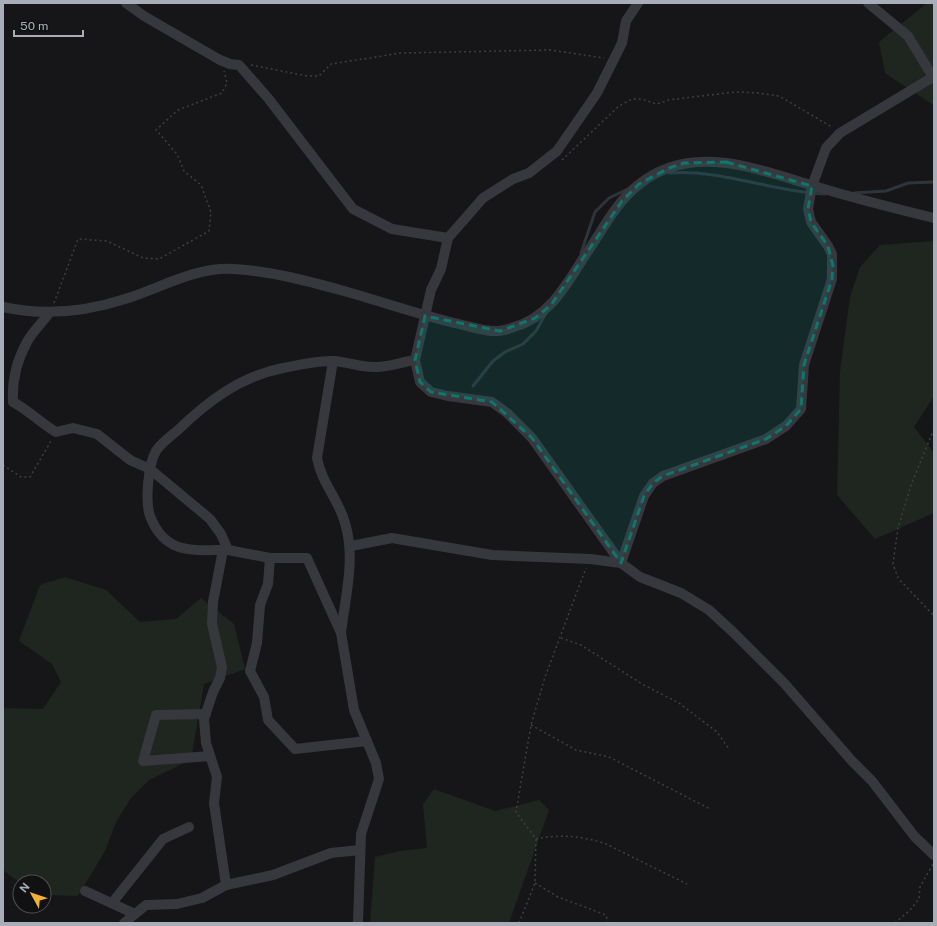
<svg xmlns="http://www.w3.org/2000/svg" width="937" height="926" font-family="'Public Sans',sans-serif">
  <style>
    .green { fill: #1e261f }
    .lines { fill: none; stroke-linecap: round; stroke-linejoin: round }
    .stream { stroke: #2c353c; stroke-width: 3 }
    .path { stroke: #3d3f44; stroke-width: 1.5; stroke-dasharray: 2 3; stroke-linecap: butt }
    .minor { stroke: #37383d; stroke-width: 10 }
    .marked { fill: #0f766e; fill-opacity: 0.2; stroke: #0f766e; stroke-width: 3; stroke-dasharray: 8 5; stroke-linejoin: round }
  </style>
  <rect width="100%" height="100%" fill="#161618"/>
  <g class="green">
    <path d="M927,3h7v101h-2l-47,-31 -6,-31z"/>
    <path d="M934,241v155l-20,31 20,26v60l-59,26 -38,-44 3,-123 10,-75 10,-30 20,-22z"/>
    <path d="M65,577l41,13 34,32 36,-3 25,-21 33,26 11,45 -41,15 -13,76 -42,20 -18,18 -15,24 -11,29 -27,45 -34,-1v-13l-24,1 -17,-13v-162l40,1 18,-27 -9,-18 -33,-23 21,-56z"/>
    <path d="M434,789l61,22 44,-11 10,10 -40,113h-139l5,-66 25,-6 27,-3 -4,-44z"/>
  </g>
  <g class="lines">
    <g class="stream">
      <path d="M669,173c53,-4 103,19 156,21"/>
      <path d="M854,193l32,-2 22,-8 26,-1"/>
      <path d="M581,253l14,-41 14,-14 19,-9"/>
      <path d="M473,386l20,-25 12,-9 18,-8 13,-13 10,-18"/>
    </g>
    <g class="path">
      <path d="M251,65l56,11h12l12,-12 70,-11 149,-3 54,8"/>
      <path d="M562,160l57,-54 13,-7h9l16,5 12,-4 32,-4 35,-4 22,1 21,3 53,31"/>
      <path d="M54,303l24,-64 29,2 36,17 16,1 50,-28 2,-19 -10,-27 -17,-14 -7,-17 -21,-24 22,-20 44,-17 5,-10 -3,-12"/>
      <path d="M934,429l-23,56 -13,43 -5,36 5,14 36,38"/>
      <path d="M3,465l18,12h9l21,-36"/>
      <path d="M561,638l20,7 61,39 37,19 38,29 12,17"/>
      <path d="M531,725l45,25 33,7 101,52"/>
      <path d="M536,839c23,-5 47,-3 70,5l81,40"/>
      <path d="M535,883l23,14 48,18 2,8"/>
      <path d="M519,923l16,-40 1,-44 -20,-27 15,-87 14,-48 41,-109"/>
      <path d="M895,923l15,-13 9,-11 1,-12 13,-23"/>
    </g>
    <g class="minor">
      <path d="M126,3l18,13 76,44 10,4 9,1 29,33 85,111 39,20 56,9"/>
      <path d="M638,3l-12,18 -4,22 -25,50 -40,58 -28,22 -16,6 -30,19 -35,40 -7,31 -10,21 -16,70 5,22 11,10 17,4 44,6 15,11 25,25 89,125 19,14 41,16 28,17 26,24 49,49 68,78 20,20 43,56 19,18"/>
      <path d="M868,3l40,33 26,43"/>
      <path d="M3,307c41,9 82,5 122,-8 36,-11 69,-32 108,-30 38,2 75,12 111,22 39,11 76,24 115,33 13,3 27,8 40,7 5,-1 11,-2 15,-4 37,-10 54,-46 74,-76 15,-22 28,-48 49,-65 56,-47 127,-14 187,3 37,11 73,20 110,29"/>
      <path d="M50,312c-7,10 -17,19 -23,30 -10,18 -15,40 -14,60 15,8 28,21 43,30l17,-4 24,6 33,26 20,9 60,50 11,15 7,16 42,8h37l34,75 13,77 22,53 3,16 -18,55 -3,89"/>
      <path d="M333,361l-16,97c5,26 22,42 28,65 11,35 0,75 -4,110"/>
      <path d="M351,546l41,-8 100,17 98,4 31,4"/>
      <path d="M223,550l-10,52 -1,22 10,43 -2,11 -7,14 -9,27 2,24 11,34 -3,26 12,82"/>
      <path d="M228,550c-36,0 -63,5 -78,-34 -5,-15 -2,-51 6,-65 5,-8 15,-15 22,-21 30,-29 63,-54 105,-62 14,-3 37,-8 51,-7 14,1 28,7 42,6 13,0 26,-5 39,-7"/>
      <path d="M270,558l-2,26 -8,21 -3,38 -7,28 14,26 4,23 27,29 72,-8"/>
      <path d="M621,563l23,-67 9,-13 10,-7 103,-37 20,-13 15,-17 3,-44 28,-86v-25l-4,-8 -17,-24 -3,-13 4,-23 14,-38 14,-15 93,-56"/>
      <path d="M206,714l-50,1 -13,46 67,-5"/>
      <path d="M85,891l50,23"/>
      <path d="M112,903l51,-64 26,-12"/>
      <path d="M124,923l22,-18 31,-1 25,-6 24,-13 47,-10 58,-22 29,-3"/>
    </g>
  </g>
  <path class="marked" d="M726,162l86,24 -4,23 3,13 17,24 5,20 -1,13 -28,86 -3,44 -15,17 -20,13 -103,37 -10,7 -9,13 -23,67 -89,-125 -40,-36 -61,-10 -11,-10 -5,-22 10,-44 75,15 35,-13 16,-13 71,-104 17,-17 30,-16 15,-5z"/>
  <rect width="937" height="926" fill="none" stroke="#a8adb8" stroke-width="8"/>
  <g transform="translate(32 894) rotate(310)"><circle r="19" fill="#111113" stroke="#4d4f55"/>
  <path d="M0-3L7 15L0 10L-7 15Z" fill="#f2b134"/>
  <text y="-6" font-size="11" font-weight="bold" text-anchor="middle" fill="#a8adb8">N</text>
  </g>
  <path d="M14 30v6h69v-6" fill="none" stroke="#a8adb8" stroke-width="2"/>
  <text x="20" y="30" font-size="12" fill="#a8adb8" stroke="#111113" stroke-width="3" paint-order="stroke">50 m</text>
</svg>
